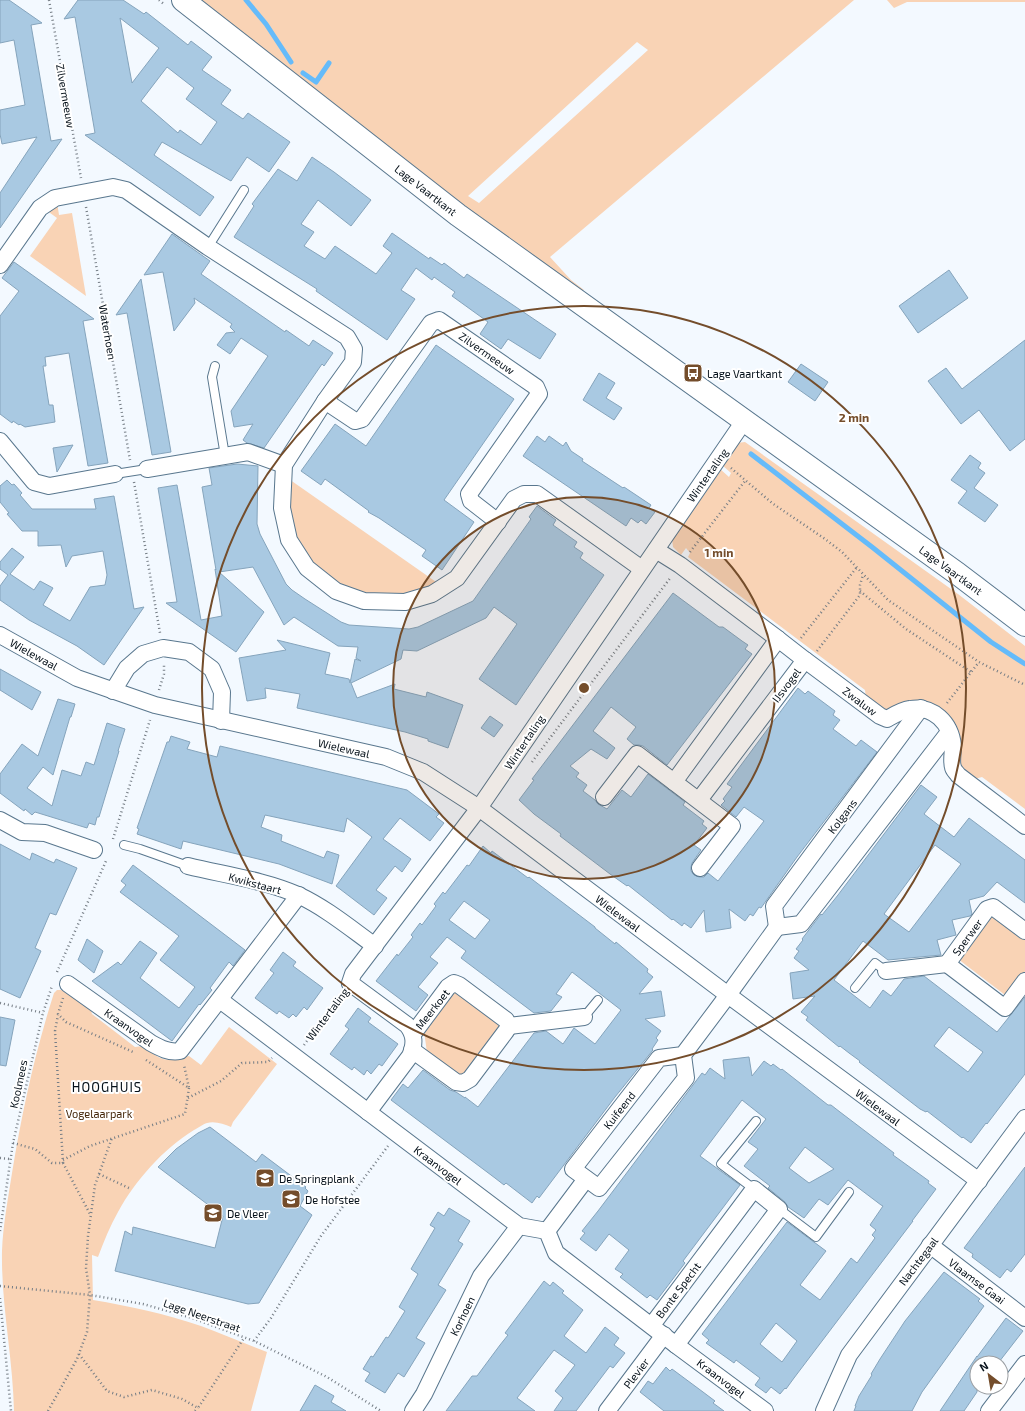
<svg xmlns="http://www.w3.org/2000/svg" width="1025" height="1411" font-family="'Exo 2',sans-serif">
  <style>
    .green { fill: #f9d3b5; fill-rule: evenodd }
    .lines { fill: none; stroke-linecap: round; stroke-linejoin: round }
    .stream { stroke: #65bbfa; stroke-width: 5 }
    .building { fill: #a9c9e2; stroke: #85a4bc; fill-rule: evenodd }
    .lane-casing { stroke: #59778e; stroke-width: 10 }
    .street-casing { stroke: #59778e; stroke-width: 18 }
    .secondary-casing { stroke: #59778e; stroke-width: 24 }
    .path { stroke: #757d85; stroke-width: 2.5; stroke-dasharray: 1 3; stroke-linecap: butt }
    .lane { stroke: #fff; stroke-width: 8 }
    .street { stroke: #fff; stroke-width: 16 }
    .secondary { stroke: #fff; stroke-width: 22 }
    .ring { fill: none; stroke: #744d2b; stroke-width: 2 }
    .labels { text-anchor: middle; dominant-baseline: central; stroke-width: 4; stroke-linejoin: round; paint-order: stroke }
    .street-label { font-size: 11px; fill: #051019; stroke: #fff }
    .poi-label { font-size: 11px; fill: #051019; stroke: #fff; text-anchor: start }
    .park-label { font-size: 11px; fill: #46280b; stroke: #fff }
    .quarter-label { font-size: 13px; letter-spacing: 1px; fill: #051019; stroke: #fff }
    .centre { fill: #744d2b; stroke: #fff; stroke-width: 2 }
    .ring-label { font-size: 12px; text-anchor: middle; font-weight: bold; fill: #744d2b; stroke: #fff; stroke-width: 4; stroke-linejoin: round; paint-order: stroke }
  </style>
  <rect width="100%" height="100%" fill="#f3f9ff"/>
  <g class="green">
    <path d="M199,0h655l-304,257 21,23 13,10 -11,1zM637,42l11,8 -169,153 -11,-7z"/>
    <path d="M887,0h138v2h-118l-13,6z"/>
    <path d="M57,202l2,13 13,-2 14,83 -56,-40 27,-38 -11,-8z"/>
    <path d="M745,442l213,152 67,52v163l-43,-32 -7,2 -16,-12 -18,-57 -53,3 -22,-15 -1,-8 -177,-133 2,-4 -4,-5 -5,7 -8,-8 -1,-8 47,-71 10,9 2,-4 -9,-8 15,-22z"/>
    <path d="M286,477l153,107c-9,3 -17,7 -26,9 -27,7 -77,-2 -97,-23 -11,-11 -20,-27 -24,-42 -4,-14 -4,-36 -6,-51z"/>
    <path d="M992,912l33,24c0,8 0,29 0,35 -2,7 -14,21 -20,24l-47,-36z"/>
    <path d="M452,989l49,36 -40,52 -34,-24 -4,-30z"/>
    <path d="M57,990h4l27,10 4,14 43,33 8,-1c20,16 21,16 46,10l12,9 28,-38 48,37 -44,58 -2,5c-7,-3 -16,-6 -24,-4 -4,1 -9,5 -13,7 -31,19 -59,51 -76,82 -8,14 -14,29 -20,45l-6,-2 1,45c36,6 73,14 108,26 22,8 44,18 66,26l-16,59h-237c-1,-53 -13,-106 -12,-160 1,-26 6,-52 10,-78 10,-61 23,-121 42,-180z"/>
  </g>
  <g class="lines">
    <g class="stream">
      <path d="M246,0l20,24 25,38"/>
      <path d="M303,73l13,9 13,-19"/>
      <path d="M751,454l121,93 119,95 34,22"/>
    </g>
  </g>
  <g class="building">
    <path d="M0,0h9l33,23 -11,2 20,116 11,-2 -62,89v-35l37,-56 -35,7 -2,-10v-24l25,-5 -11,-65 -14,3z"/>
    <path d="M78,0h45l21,14 2,-2 42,33 3,-4 21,16 -10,13 29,20 -10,14 22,15 5,-6 42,29 -21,30 -22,-15 -16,24 -69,-39 -8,13 60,42 -14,19 -115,-81 10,-2 -20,-116 -11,2zM120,18l39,30 -27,35 -3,-16zM167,67l27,21 -8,11 31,23 -16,23 -21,-15 -2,3 -37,-32z"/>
    <path d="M312,157l22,15 37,28 -20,26 -33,-26 -17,24 13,8 -10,14 21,13 10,-13 41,28 16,-21 -9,-7 9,-13 37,26 1,-2 12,8 2,-2 20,15 3,-4 89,60 -16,25 -32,-20 -7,10 -21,-15 8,-12 -36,-26 3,-4 -21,-15 -2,3 -16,-12 -15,22 14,9 -28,41 -71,-49 1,-2 -83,-52 20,-31 -2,-2 26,-35 19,12z"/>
    <path d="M172,234l38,27 -9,13 84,58 1,-2 23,16 4,-6 20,13 -9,13 -2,-2 -58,84 -17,-5 -4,-3 10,-16 -19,3 -3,-16 37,-55 -27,-18 -11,16 -13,-9 9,-12 9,-1 -5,-5 2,-3 -38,-26 1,5 -21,28 -11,-59 -19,3z"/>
    <path d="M14,262l80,57 -11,2 25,142 -20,3 -19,-113 -24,4 1,9h-3l3,20 3,19h4l2,17 -30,5 -5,-3 -1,1 -6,-4 -1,2 -12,-9v-98l19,-25 -17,-13z"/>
    <path d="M949,270l19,28 -50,35 -19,-27z"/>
    <path d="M141,279l30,173 -19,3 -25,-142 -11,2z"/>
    <path d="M1025,340v99l-15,12 -31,-41 -18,14 -33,-43 18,-13 16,21z"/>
    <path d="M436,345l78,54 -70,101 30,22 -32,48 -20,-14 4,-6 -47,-32 -11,-6 1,-1 -44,-32 -4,6 -20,-14 34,-47 31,22z"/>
    <path d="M801,364l27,18 -13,19 -27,-19z"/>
    <path d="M599,373l16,10 -9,15 16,10 -8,12 -31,-20z"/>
    <path d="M537,436l8,6 4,-6 14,10 3,-4 5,9 12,8 -1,2 41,27 1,-1 27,18 -2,3 6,4 -9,12 -5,-4 -3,3 -7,-5 -5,8 -103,-70z"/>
    <path d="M73,445l-16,27 -4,-24z"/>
    <path d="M970,455l11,8 -3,5 7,5 -11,15 24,17 -13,17 -27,-19 9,-12 -16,-11z"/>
    <path d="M237,464l21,2 -1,58 3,10 26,50 6,6 13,9 36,23 8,3 60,4 9,-2 55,-26 58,-82 -2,-2 8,-11 19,14 -3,5 24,17 -3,5 9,6 -3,5 24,17 -88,130 -37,-26 38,-55 -23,-17 -8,11 -69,33 -14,-1 -2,9 -50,24 6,15 38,-14 -1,5 32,8 1,-5 36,13 -15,43 -20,-7v-2l-23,-7 -108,-24 3,-14 -35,-6 1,10 -19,3 -8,-43 47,-8 -9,-10 53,13 -5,21 24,5 1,4 5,-24 6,2 -5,-3 2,-11 -20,-1 -44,-29 -10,8 -31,-58 -34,5 45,40 -28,40 -70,-49 11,-1 -19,-114 19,-3 24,135 21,-4 -7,-47 1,1 -14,-83 10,-2 -3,-17z"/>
    <path d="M7,480l5,5 2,-1 8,9 -2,2 12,14h64l-2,-10 20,-3 20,113 10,-2 -40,58 -27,-19 -48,-26 -29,-20v-14l8,-11 -8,-6v-7l12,-14 12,9 -14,17 24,16 6,-9 13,7 -10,17 27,16 20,-34 15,-2 2,-10 -4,-24 -31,5 -6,11 -5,-22 -23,1v-15h-16l-15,-17 2,-1 -9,-11v-16z"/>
    <path d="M673,593l46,34h4l19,14 6,4 -3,4 7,5 -85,111 -24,-19 -4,-1h-5l-7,-6 9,-12 -25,-20 -18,24 22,17 -8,11 -16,-10 -21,17 9,7 -3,4 11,8 -4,6 12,9 3,4 9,5 15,-19 9,7 17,-23 37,28 -2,3 21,16 -2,3 5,4 -13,17 7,5 -9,13 -1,4v4l3,4 5,2h5l4,-4 10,8 46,-60 -20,-14 -8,10 -15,-12 4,-4 -2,-2 9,-12 -5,-3 71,-96 7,6 3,-3 27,20 -2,4 7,5 -7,9 23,17 5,-6 16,12 -80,105 -36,51 -2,-1 -6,9 -3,-2 -5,7 -16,-12 2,19 -25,4 -2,-22 -13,18 -7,-5 -2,3 -9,-7 -1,1 -44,-35 -1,1 -17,-12 -50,-38 1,-2 -27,-20 -15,-14 15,-20 -2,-1z"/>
    <path d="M0,669l41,23 -9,18 -32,-20z"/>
    <path d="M58,699l17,5 -4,13h-1l-17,58 -10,-8 -16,21 25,18 10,-36 19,6 5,-14 8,3 13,-42 18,6 -7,22h1l-20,66h-2l-2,8 -6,-2 -2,5 -52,-16 -3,3 -7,-6 -1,2 -24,-18v-19l22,-30 16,12z"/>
    <path d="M490,716l13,9 -9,12 -13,-9z"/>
    <path d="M171,736l19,6 -3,7 30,8 3,-11 187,44 32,24 -3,3 8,6 -14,18 -30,-23 -17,21 28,20 -9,13 -7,-6 -19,24 11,8 -13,17 -38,-29 36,-49 -25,-19 -3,14 -79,-17 -4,12 21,8 -1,6 43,17 3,-7 12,4 -7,29 -53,-20 -96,-23 -2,8 -44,-15 2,-5 -2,-1 6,-17 24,-69h2z"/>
    <path d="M921,785l16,12 -13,17 30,23 15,-19 56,42v43l-28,-21 -13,14 -15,4 3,14 -2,2 -18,4 4,15 -19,5 4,15 -53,5 -25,-19 -29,39 36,28 13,-18 8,6 13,-17 20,-3 73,56 28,-35v77l-38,50 -1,-1 -15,20 -8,-6 -1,1 -35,-27 -1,1 -6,-3 -61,-47 1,-1 -11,-8 -9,-7 -1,1 -33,-27 2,-3 -7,-5 14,-16 -22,3 -3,-26 19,-3 -15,-12 5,-7 -3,-2 7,-9 -1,-1 19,-25 1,1 16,-20zM935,845l26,19 -52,68 -25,-18zM949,1027l34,25 -15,20 -34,-26z"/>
    <path d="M0,844l30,16 2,-7 22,10 2,-4 21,9 -21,47 -6,-2 -15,35 6,3 -21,47 -20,-9z"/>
    <path d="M483,846l8,7 1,-2 36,27 1,-1 66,50v1l20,16 1,-2 32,27 -1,3 6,5 -14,17 22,-3 4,25 -20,3 16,12 -5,7 2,2 -6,9 1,1 -38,47 -76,101 -2,-2 -5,7 -26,-20 -2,2 -9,-7 -104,-78 12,-16 5,4 15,-18 27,20 6,2 9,6v-1l13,10 56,-74 12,-2 17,13 11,-16 21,16 26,-34 -49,-38 -16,22 6,3 -11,14 -17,2 -73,-55 5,-7 -19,-14 -17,20 8,6 -20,24 10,8 -12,16 -40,-30 21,-27 1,2 15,-19 -2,-2 9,-12 2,2 14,-19 -2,-2 9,-12 2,2 22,-29 2,1zM464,901l26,19 -15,19 -26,-19z"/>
    <path d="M133,865l112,85 -12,16 -4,-4 -19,26 2,2 -12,15 -1,-1 -27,37 -80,-60 26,-19 3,3 19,-24 17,12 -17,25 39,30 16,-21 -35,-27 19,-24 -59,-44 6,-7 -5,-4z"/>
    <path d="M87,939l16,12 -9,22 -16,-13z"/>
    <path d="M283,952l13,10 -3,4 30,22 -16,22 -3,-3 -8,10 -3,-3 -4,4 -10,-7 -2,3 -22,-16 19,-25 -4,-3z"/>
    <path d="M358,1008l13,10 -3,4 30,22 -16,22 -3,-2 -8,10 -4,-4 -3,5 -10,-8 -2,3 -22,-16 19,-25 -4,-3z"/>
    <path d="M0,1017l15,3 -9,46 -6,-1z"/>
    <path d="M749,1057l3,19 12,-15 7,5 2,-2 8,6 1,-1 46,36h3l9,7 54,41 -1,2 36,26 -1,2 8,6 -24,32h1l-119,157 -8,11 -1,-1 -5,6 -9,-7 -5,6 -11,-8 5,-7 -24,-18 -2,3 -28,-20 3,-3 -7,-6 85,-112 39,29 -26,34 20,15 31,-42 6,5 18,-25 -3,-3 4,-5 -6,-5 13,-19 -2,-1 -33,-25 -20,25 -9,-6 -15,19 -16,-11 -3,-5 -17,-14 2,-2 -26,-20 14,-17 -10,-7 18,-23 -24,-19 -42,56 40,29 -57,76 2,2 -28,37 -7,-5 -3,3 -27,-21 3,-3 -8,-5 14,-19 -20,-16 -13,17 -16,-12 5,-6 -3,-2 16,-20 104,-138 3,2 5,-7 15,11 -2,-19zM805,1147l29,22 -25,14 -20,-15zM776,1323l21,18 -15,21 -22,-18z"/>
    <path d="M210,1127l46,35 6,-8 44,33 -1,1 3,3 -8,15 12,9 -53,88 -11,1 -133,-33 10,-40 7,4 1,-8 82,21 8,-32 -65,-49 18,-18 22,-16z"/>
    <path d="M1025,1167v87l-14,18 -4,-3 -7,9 -28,-21 1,-3 -9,-6z"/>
    <path d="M449,1208l21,13 -12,20 5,3 -25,41 8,5 -30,48 9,5 -21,34 -6,-4 -13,20 -20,-12 5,-8 -7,-4 8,-13 2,1 13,-20 2,1 17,-27 -6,-4 19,-33 -7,-5 24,-41 -5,-3 8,-13 6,4z"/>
    <path d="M944,1272l36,27 -2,2 6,5 -62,86 -10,19h-58l2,-5h-1l4,-10 13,-21 -1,-1 9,-15 25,-38z"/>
    <path d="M544,1281l6,5 3,-4 11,9 -2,2 21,17 -19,26 22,17 19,-26 14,11 -5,7 11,8 -12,15 -3,-2 -34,45h-22l9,-13 -8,-7 20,-26 -21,-15 -37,48 18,13h-89l26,-35h5l23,-31 8,-10 -3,-2z"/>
    <path d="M1006,1318l17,13 -24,31 -22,1v29l-13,19h-24l37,-55v1z"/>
    <path d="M666,1367l4,4 2,-2 31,23 12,9 -2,2 11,8h-60l-24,-19 8,-11 5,3z"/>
    <path d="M315,1385l19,11 -3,6 15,9h-46z"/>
  </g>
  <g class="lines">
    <defs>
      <g id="lane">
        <path d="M208,247l36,-57"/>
        <path d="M215,366l-3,11 13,79"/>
        <path d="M115,474l32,-5"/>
        <path d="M124,845l16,4 48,17"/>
        <path d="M855,988l20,-25 11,8"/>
        <path d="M584,1017l14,-17"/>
        <path d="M754,1189l-33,-25 35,-43"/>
        <path d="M779,1209l37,28 33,-45"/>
      </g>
      <g id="street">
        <path d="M0,265l40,-57 15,-10 58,-11 13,3 82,57 139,90 7,12 -1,13 -28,39 -41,64 -2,43 7,32 18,28 29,23 28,10 41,1 27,-8 25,-16 57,-79 10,-5h13l105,75"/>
        <path d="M325,401l30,20 7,-2 69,-96 8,-3 97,67 3,7 -70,100 2,7 27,21"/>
        <path d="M0,441l34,41 15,4 66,-12"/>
        <path d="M147,469l101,-17 36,13"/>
        <path d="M656,550l24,15 98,74"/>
        <path d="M0,635l77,43 78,27 231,52 37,15 56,36 249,187 251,186"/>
        <path d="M805,660l75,56 7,3c7,-4 15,-9 23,-10 23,-4 41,14 43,37 0,6 -2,16 0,21 0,3 4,6 5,8l67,51"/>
        <path d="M113,691l14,-23 16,-14 20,-6 26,4 23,17 10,23 -1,29"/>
        <path d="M921,708l-147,198 3,21 24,-3 148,-192"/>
        <path d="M674,782l104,-143 27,21 -106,140"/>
        <path d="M604,797l33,-43 95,72 -32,42"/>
        <path d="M0,820l22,12 23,1 49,17"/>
        <path d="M188,866c37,9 76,14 110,29 28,13 52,33 77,51"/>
        <path d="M1025,931l-32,-24 -6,2 -40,55 58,44 20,-27"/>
        <path d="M886,971l61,-7"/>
        <path d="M68,984l83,59c9,5 18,10 29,8l119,-156"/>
        <path d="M220,1000l299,226 28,5 9,22 120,92 103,-136 -25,-20 -102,136"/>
        <path d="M509,1026l75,-9"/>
        <path d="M412,1050l44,32 7,1 7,-4 36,-48 3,-5 -3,-6 -47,-35 -5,-2 -6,4 -35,47"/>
        <path d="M683,1055l-24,3 -86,111 26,19 87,-110 -3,-23 45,-60 49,-68"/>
        <path d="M368,1112l42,-56c5,-12 5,-21 -3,-31l-57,-42 3,-9 126,-166 265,-387"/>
        <path d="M547,1231l39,-52"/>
        <path d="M930,1245l95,73"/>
        <path d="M676,1345l89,66"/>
        <path d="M413,1411l11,-17 57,-118 38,-50"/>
        <path d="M607,1411l57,-76"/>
        <path d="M824,1411l25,-56 176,-237"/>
        <path d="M989,1411l36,-47"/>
      </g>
      <path id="secondary" d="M183,0l275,215 500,359 67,51"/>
    </defs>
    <use href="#lane" class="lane-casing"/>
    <use href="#street" class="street-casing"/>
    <use href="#secondary" class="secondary-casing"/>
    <g class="path">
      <path d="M49,0l32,178"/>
      <path d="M159,0l6,5"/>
      <path d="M86,207l44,253"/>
      <path d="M731,468l41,35 53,36 17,13 46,48 91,62 46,23"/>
      <path d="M134,482l26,151"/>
      <path d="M690,552l55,-71"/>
      <path d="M860,591l46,38 65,43"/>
      <path d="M801,638l56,-71"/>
      <path d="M817,651l43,-56v-10l3,-10"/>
      <path d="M159,690l5,-16v-10"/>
      <path d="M947,703l32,-41"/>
      <path d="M532,762l139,-185"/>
      <path d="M113,839l37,-119"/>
      <path d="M57,972l49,-111"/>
      <path d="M63,998l-5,16 8,8 67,30"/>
      <path d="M0,1003l43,10"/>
      <path d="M304,1045l37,-50"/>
      <path d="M146,1060l43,28 -5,-23"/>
      <path d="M188,1098l33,-17 21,-18 26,-1 4,-4"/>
      <path d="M13,1143l22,6 17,14h11l-8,-132 3,-16"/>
      <path d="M0,1158l10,1"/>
      <path d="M63,1160l27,-14 95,-32 4,-26"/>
      <path d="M63,1163l27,51"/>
      <path d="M99,1174l32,15"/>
      <path d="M0,1231l13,-88 30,-130 9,-27"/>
      <path d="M0,1286l90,9 53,9 49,14 62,23 73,36 54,34"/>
      <path d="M0,1298l11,113"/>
      <path d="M254,1341l17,-23 50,-82 67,-90"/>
      <path d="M79,1354l28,37 17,6 28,-7 30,9 16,9 46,-70"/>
      <path d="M48,1411l29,-52 10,-27 3,-37 -4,-27 2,-32 7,-51 17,-47"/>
      <path d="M195,1411l3,-3"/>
    </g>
    <use href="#lane" class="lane"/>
    <use href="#street" class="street"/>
    <use href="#secondary" class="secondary"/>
  </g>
  <circle cx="584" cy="688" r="191" fill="#744d2b" fill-opacity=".12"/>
  <g class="ring">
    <circle cx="584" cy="688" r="191"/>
    <circle cx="584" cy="688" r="382"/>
  </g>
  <defs>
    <symbol id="bus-square" viewBox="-11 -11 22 22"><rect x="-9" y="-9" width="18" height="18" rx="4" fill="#744d2b" stroke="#fff"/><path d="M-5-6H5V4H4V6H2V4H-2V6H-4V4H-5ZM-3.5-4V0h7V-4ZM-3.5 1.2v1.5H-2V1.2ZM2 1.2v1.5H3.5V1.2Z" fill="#fff"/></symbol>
    <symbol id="school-square" viewBox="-11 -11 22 22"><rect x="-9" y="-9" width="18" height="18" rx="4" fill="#744d2b" stroke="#fff"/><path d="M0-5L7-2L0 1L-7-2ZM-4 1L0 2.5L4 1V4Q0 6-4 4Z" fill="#fff"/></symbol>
  </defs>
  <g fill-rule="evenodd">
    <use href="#bus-square" x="682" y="362" width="22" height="22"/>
    <use href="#school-square" x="254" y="1167" width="22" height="22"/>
    <use href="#school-square" x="280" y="1188" width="22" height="22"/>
    <use href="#school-square" x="202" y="1202" width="22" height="22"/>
  </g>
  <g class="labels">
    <g class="street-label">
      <text transform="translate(66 96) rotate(80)">Zilvermeeuw</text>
      <text transform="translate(426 190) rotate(38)">Lage Vaartkant</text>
      <text transform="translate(108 332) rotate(80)">Waterhoen</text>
      <text transform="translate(487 353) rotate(35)">Zilvermeeuw</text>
      <text transform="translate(707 475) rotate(-55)">Wintertaling</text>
      <text transform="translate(951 570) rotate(36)">Lage Vaartkant</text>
      <text transform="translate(34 654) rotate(29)">Wielewaal</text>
      <text transform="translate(786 685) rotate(-53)">IJsvogel</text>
      <text transform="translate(860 701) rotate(37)">Zwaluw</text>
      <text transform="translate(524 742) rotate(-56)">Wintertaling</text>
      <text transform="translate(344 748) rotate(13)">Wielewaal</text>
      <text transform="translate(842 816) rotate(-53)">Kolgans</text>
      <text transform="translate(255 883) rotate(15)">Kwikstaart</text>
      <text transform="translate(618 913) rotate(37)">Wielewaal</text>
      <text transform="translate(967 937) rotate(-54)">Sperwer</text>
      <text transform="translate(432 1009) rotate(-52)">Meerkoet</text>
      <text transform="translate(327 1014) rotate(-53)">Wintertaling</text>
      <text transform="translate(129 1027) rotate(35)">Kraanvogel</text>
      <text transform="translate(18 1084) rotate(-78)">Koolmees</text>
      <text transform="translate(878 1107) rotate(37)">Wielewaal</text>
      <text transform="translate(619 1110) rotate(-52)">Kuifeend</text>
      <text transform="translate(438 1165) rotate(37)">Kraanvogel</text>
      <text transform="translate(918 1261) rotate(-53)">Nachtegaal</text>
      <text transform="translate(977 1281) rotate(37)">Vlaamse Gaai</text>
      <text transform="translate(678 1290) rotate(-53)">Bonte Specht</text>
      <text transform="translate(202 1315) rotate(19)">Lage Neerstraat</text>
      <text transform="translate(462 1316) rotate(-64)">Korhoen</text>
      <text transform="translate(636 1373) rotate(-53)">Plevier</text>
      <text transform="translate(721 1378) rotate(37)">Kraanvogel</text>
    </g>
    <g class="poi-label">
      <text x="707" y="373">Lage Vaartkant</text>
      <text x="279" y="1178">De Springplank</text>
      <text x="305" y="1199">De Hofstee</text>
      <text x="227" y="1213">De Vleer</text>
    </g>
    <g class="park-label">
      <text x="99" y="1113">Vogelaarpark</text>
    </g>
    <g class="quarter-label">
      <text x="107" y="1087">HOOGHUIS</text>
    </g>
  </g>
  <circle cx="584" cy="688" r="6" class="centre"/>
  <g class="ring-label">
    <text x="854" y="422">2 min</text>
    <text x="719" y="557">1 min</text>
  </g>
  <g transform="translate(989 1375) rotate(329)"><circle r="19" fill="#ffffff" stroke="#9b9fa3"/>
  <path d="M0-3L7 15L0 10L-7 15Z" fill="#744d2b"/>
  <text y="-6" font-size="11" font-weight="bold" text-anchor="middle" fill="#051019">N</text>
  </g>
</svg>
